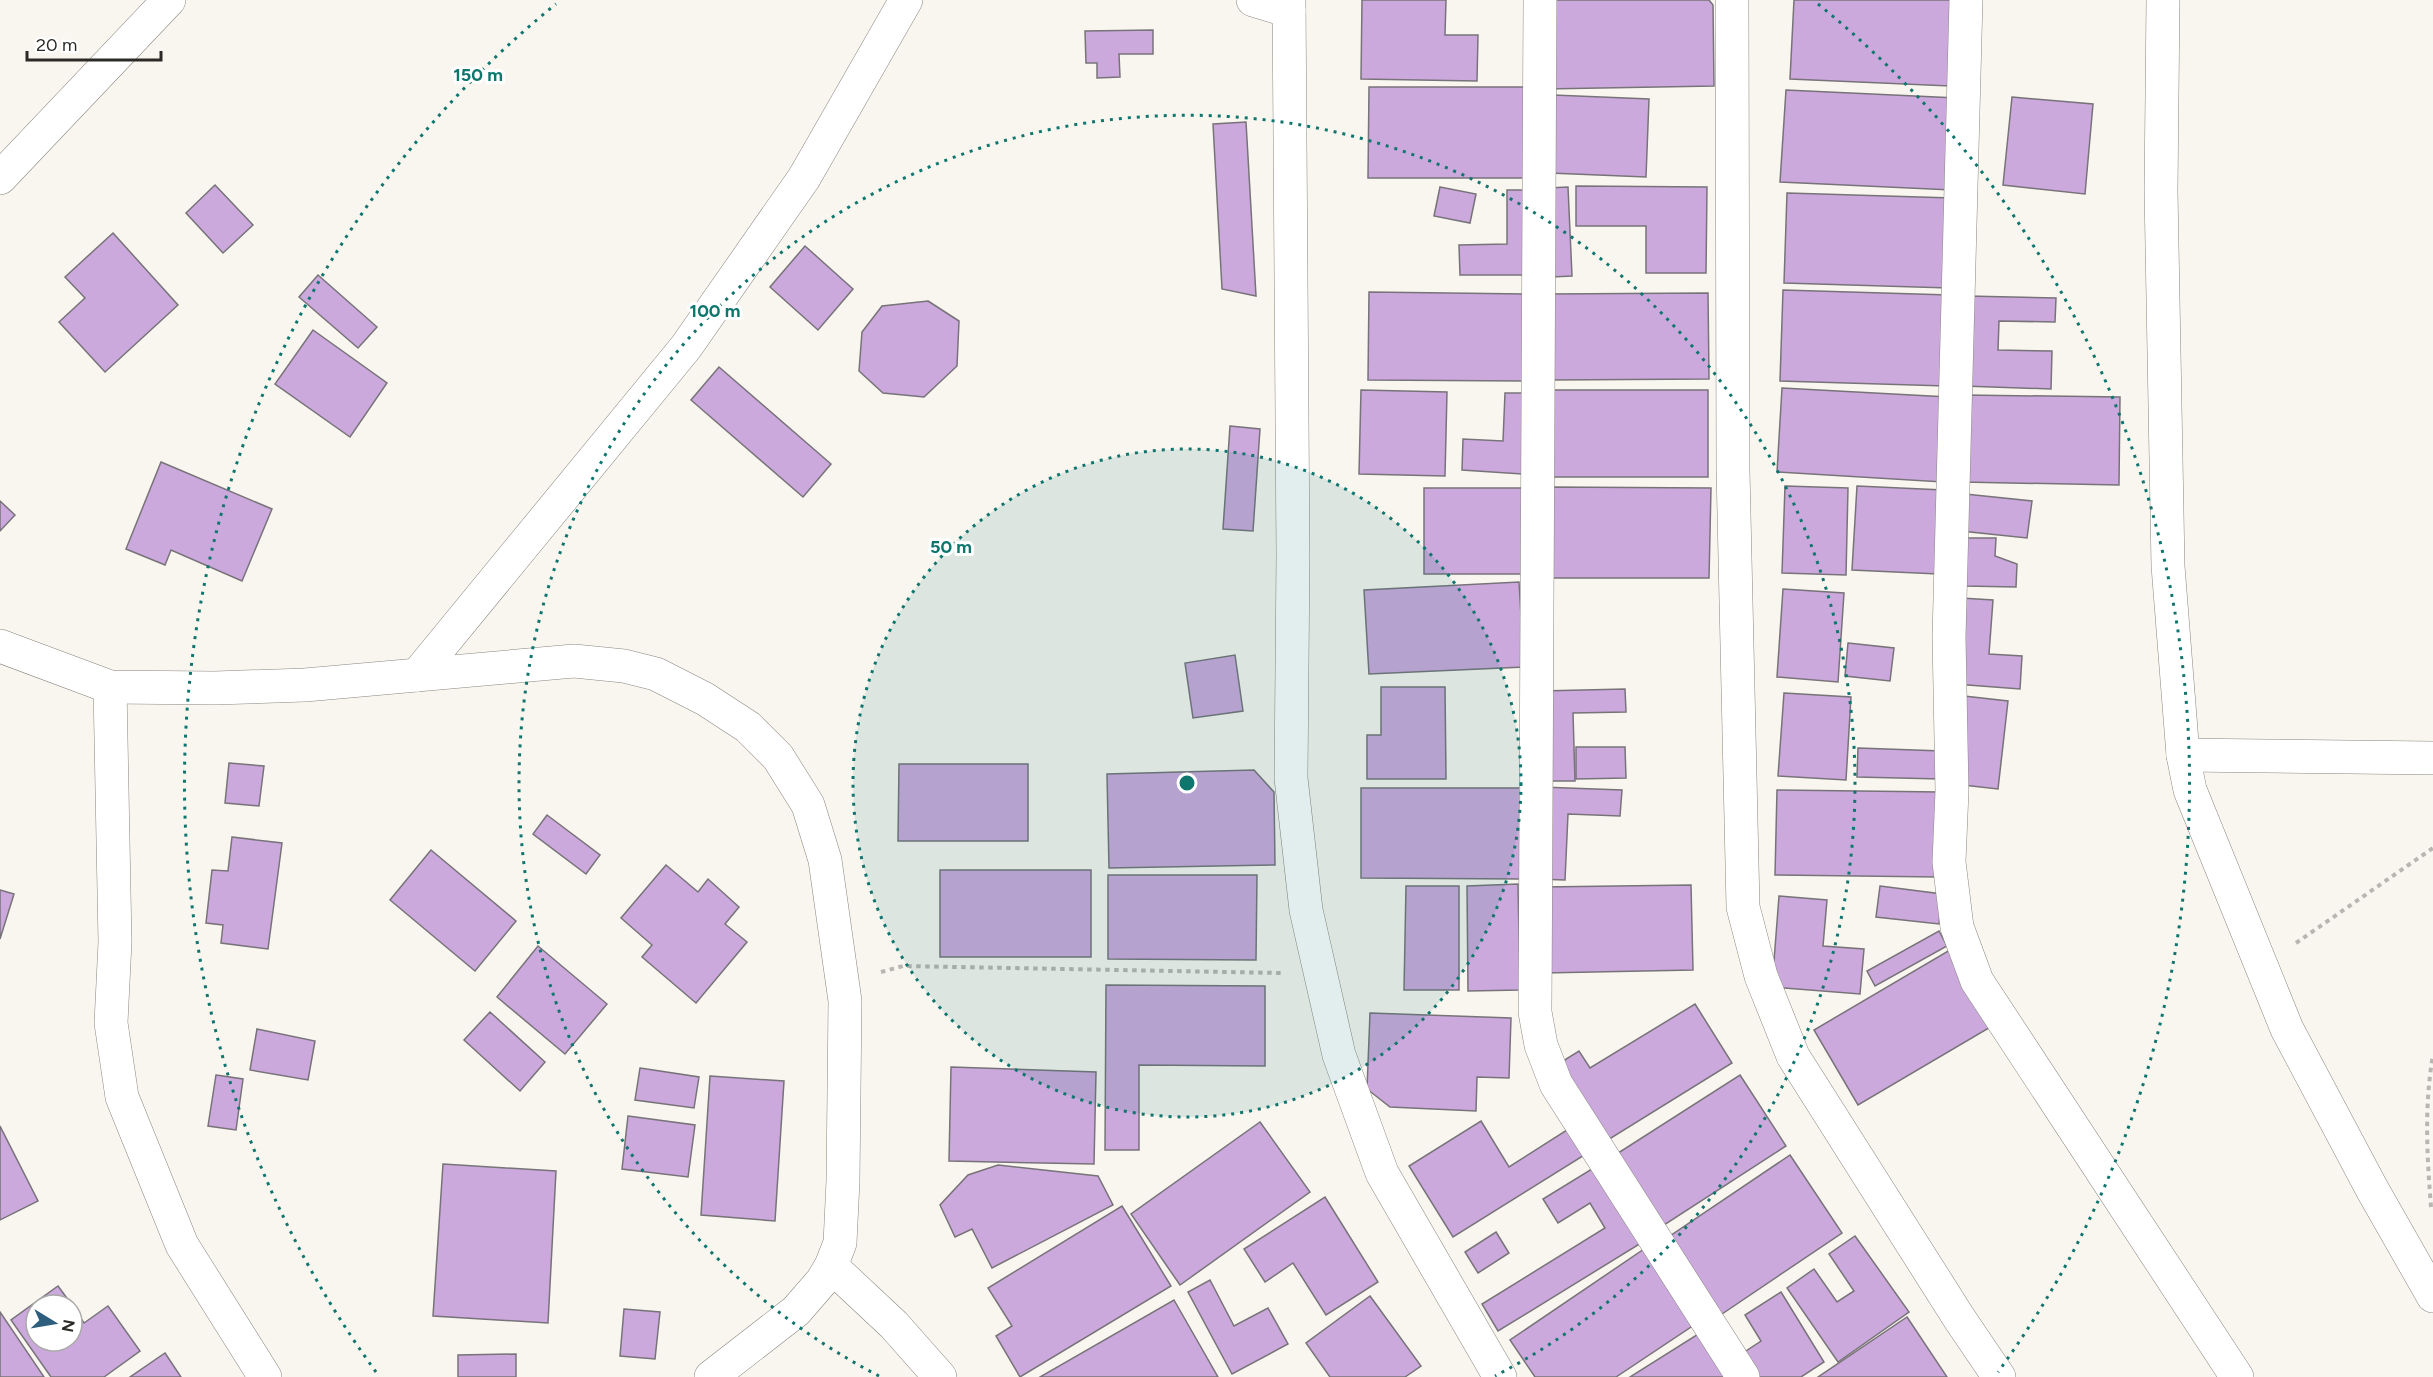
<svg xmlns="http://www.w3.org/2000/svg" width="2433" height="1377" font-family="Figtree,sans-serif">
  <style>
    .building { fill: #cca9dd; stroke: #777379; stroke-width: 1.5 }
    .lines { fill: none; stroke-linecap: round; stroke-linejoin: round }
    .minor-casing { stroke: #8a8781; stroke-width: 34 }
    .path { stroke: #b9b6b1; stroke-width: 4; stroke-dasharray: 4.5 4.5; stroke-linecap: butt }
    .minor { stroke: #fff; stroke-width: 33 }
    .ring { fill: none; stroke: #0f766e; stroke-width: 3; stroke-dasharray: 3 6 }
    .centre { fill: #0f766e; stroke: #fff; stroke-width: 3 }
    .ring-label { font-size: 18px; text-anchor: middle; font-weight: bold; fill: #0f766e; stroke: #fff; stroke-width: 6; stroke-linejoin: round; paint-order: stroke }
  </style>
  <rect width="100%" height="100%" fill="#f9f5ef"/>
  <g class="building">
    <path d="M1362,0h84l-1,35h33l-1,46 -116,-2z"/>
    <path d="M1543,0h166l4,5 1,81 -170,3z"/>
    <path d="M1794,0h160l-4,86 -160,-7z"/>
    <path d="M1153,30v24h-34l1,23 -23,1v-15h-11l-1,-32z"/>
    <path d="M1369,87h161l-1,91h-161z"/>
    <path d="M1786,90l171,8 -5,92 -172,-8z"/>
    <path d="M1553,95l96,4 -3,78 -96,-4z"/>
    <path d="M2012,97l81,7 -8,90 -82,-9z"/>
    <path d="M1246,122l10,174 -34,-7 -9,-165z"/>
    <path d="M215,185l38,40 -30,28 -37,-40z"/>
    <path d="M1576,186l131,1 -1,86h-60v-47h-70z"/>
    <path d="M1440,187l36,7 -6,29 -36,-7z"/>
    <path d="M1568,187l4,89 -21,1 -4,-89z"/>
    <path d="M1507,190h18v85h-65l-1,-30 48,-1z"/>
    <path d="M1787,193l165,5 -3,90 -165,-5z"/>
    <path d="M113,233l65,72 -73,67 -46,-50 26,-24 -20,-21z"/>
    <path d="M805,246l48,43 -35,41 -48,-43z"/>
    <path d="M318,275l59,52 -19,21 -59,-51z"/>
    <path d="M1783,290l166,5 -3,91 -166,-5z"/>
    <path d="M1369,292l159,2 -1,87 -159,-1z"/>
    <path d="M1708,293l1,86 -160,1v-86z"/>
    <path d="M1967,296l89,2 -1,24 -56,-1 -1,29 54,1 -1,38 -87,-3z"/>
    <path d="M928,301l31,20 -2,45 -33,31 -41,-4 -24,-22 3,-39 20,-26z"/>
    <path d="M313,330l74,53 -37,54 -75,-53z"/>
    <path d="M719,367l112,97 -28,33 -112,-97z"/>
    <path d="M1782,388l166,9 -5,85 -166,-10z"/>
    <path d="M1361,390l86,2 -2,84 -86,-2z"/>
    <rect x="1548" y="390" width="160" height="87"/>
    <path d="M1505,393h21l-4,81 -60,-4 1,-31 40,2z"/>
    <path d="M1964,395l156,2 -1,88 -157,-3z"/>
    <path d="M1230,426l30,3 -7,102 -30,-2z"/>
    <path d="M161,462l111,47 -30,72 -71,-31 -6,15 -39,-16z"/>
    <path d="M1785,486l63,2 -2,87 -64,-2z"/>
    <path d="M1857,486l86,4 -5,84 -86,-4z"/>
    <path d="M1550,487l161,1 -2,90h-160z"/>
    <rect x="1424" y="488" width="103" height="86"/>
    <path d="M1965,494l67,7 -5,37 -66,-7z"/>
    <path d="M0,501l15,14 -15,16z"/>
    <path d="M1967,538h29l-1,18 22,8 -1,23 -51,-1z"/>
    <path d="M1519,582l5,85 -155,7 -5,-84z"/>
    <path d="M1783,589l61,4 -6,89 -61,-5z"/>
    <path d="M1961,598l32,2 -4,54 33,2 -2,33 -65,-5z"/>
    <path d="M1848,643l46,5 -4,33 -45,-5z"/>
    <path d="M1235,655l8,56 -50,7 -8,-55z"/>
    <path d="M1381,687h64l1,92h-79v-44h14z"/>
    <path d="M1625,689l1,23 -53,1 2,68h-33l-1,-90z"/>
    <path d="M1784,693l67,4 -5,83 -68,-4z"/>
    <path d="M1964,696l44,5 -10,88 -44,-5z"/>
    <path d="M1576,747h49l1,31 -50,1z"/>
    <path d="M1858,748l84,3 -1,28 -84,-2z"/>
    <path d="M229,763l35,3 -5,40 -34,-3z"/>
    <path d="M899,764h129v77h-130z"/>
    <path d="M1254,770l20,22 1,73 -166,3 -2,-94z"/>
    <path d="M1540,787l82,3 -2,26 -52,-2 -3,66 -28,-1z"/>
    <path d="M1361,788h162v91l-162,-1z"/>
    <path d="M1777,790l163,2 -2,85 -163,-2z"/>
    <path d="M547,815l53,40 -14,19 -53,-40z"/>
    <path d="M232,837l50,6 -14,106 -47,-6 2,-18 -17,-2 6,-53 16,1z"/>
    <path d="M431,850l85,71 -41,50 -85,-71z"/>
    <path d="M666,865l32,27 10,-13 31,28 -14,17 22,18 -51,61 -54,-46 10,-12 -31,-27z"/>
    <rect x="940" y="870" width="151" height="87"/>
    <path d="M1108,875h149l-1,85 -148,-1z"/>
    <path d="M1518,884l2,106 -52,1 -1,-105z"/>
    <path d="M1691,885l2,85 -150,3 -1,-86z"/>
    <path d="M1406,886h53v104h-55z"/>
    <path d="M1880,886l62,8 -3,30 -63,-7z"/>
    <path d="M0,890l14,4 -14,45z"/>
    <path d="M1779,896l48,4 -4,46 41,3 -4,45 -88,-7z"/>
    <path d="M1939,931l8,15 -72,40 -8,-15z"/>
    <path d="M538,946l69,58 -42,50 -68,-57z"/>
    <path d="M1955,947l44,75 -141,83 -44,-75z"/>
    <path d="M1106,985l159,1v80l-126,-1v85h-34z"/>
    <path d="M1695,1004l37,59 -129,80 -48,-77 24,-15 11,17z"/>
    <path d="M490,1012l55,50 -25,29 -56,-51z"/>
    <path d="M1370,1013l141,5 -2,60 -32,-1 -1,34 -86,-4 -23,-18z"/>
    <path d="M257,1029l58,12 -7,39 -58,-10z"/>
    <path d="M951,1067l145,5 -2,92 -145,-3z"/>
    <path d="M640,1068l59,9 -5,31 -59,-8z"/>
    <path d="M216,1075l27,4 -7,51 -28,-4z"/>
    <path d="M1740,1075l46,71 -125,81 -46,-72z"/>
    <path d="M710,1076l74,5 -9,140 -74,-6z"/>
    <path d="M628,1116l67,9 -7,52 -66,-8z"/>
    <path d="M1481,1121l28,46 61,-39 16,26 -133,83 -44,-71z"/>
    <path d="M1260,1122l50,70 -130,93 -49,-71z"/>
    <path d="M0,1126l38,75 -38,19z"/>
    <path d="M1790,1155l52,78 -126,85 -52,-78z"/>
    <path d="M443,1164l113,7 -8,152 -115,-7z"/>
    <path d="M1600,1164l46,76 -148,91 -16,-27 123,-76 -15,-25 -32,20 -15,-24z"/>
    <path d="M998,1165l100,11 15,29 -121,63 -20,-39 -17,8 -15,-32 28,-30z"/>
    <path d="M1325,1197l53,85 -52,33 -33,-52 -28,19 -21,-33z"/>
    <path d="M1122,1206l49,80 -151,91 -24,-41 16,-10 -24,-38z"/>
    <path d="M1496,1232l13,21 -31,20 -13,-21z"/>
    <path d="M1855,1236l54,76 -71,50 -51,-74 27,-19 23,33 17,-11 -25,-37z"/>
    <path d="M1647,1247l50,76 -81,54h-81l-25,-37z"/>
    <path d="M1210,1280l24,46 34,-18 20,36 -56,30 -44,-82z"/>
    <path d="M58,1286l14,19h-36v36h36v-36l12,18 24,-17 32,45 -36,26h-53l-40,-57z"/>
    <path d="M1781,1292l43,70 -23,15h-47l-14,-22 21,-14 -16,-26z"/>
    <path d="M1370,1296l51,70 -16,11h-75l-24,-34z"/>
    <path d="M1174,1300l44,77h-178z"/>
    <path d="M624,1309l36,3 -5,47 -35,-3z"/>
    <path d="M0,1312l44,65h-44z"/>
    <path d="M1907,1317l40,60h-129z"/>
    <path d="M1703,1331l28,46h-101z"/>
    <path d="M165,1353l16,24h-51z"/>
    <path d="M516,1354v23h-58v-22z"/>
  </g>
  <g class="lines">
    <defs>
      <g id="minor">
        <path d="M1253,0l36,11"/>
        <path d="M1289,0l4,556 -2,222 15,132 33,145 43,118 118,204"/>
        <path d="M1540,0l-5,1012 6,33 15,39 187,293"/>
        <path d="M1732,0l1,470 10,437 18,69 32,80 166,262 40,59"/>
        <path d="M1966,0l-17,637 3,154 -3,71 8,65 20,54 260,396"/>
        <path d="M2163,0l-2,191 7,375 15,189 7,35 97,239 85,160 61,107"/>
        <path d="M0,178l169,-178"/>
        <path d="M0,646l110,41 105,1 90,-3 269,-24 50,5 32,8 49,25 43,28 30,30 30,48 17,55 20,141 -2,180 -3,62 -9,23 -9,15 -26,30 -85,66"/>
        <path d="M417,675l269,-328 118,-169 102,-178"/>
        <path d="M110,687l5,255 -4,81 11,74 60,148 83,132"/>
        <path d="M2183,755l250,3"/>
        <path d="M831,1266l63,59 46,52"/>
      </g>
    </defs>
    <use href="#minor" class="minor-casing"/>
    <g class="path">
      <path d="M2296,943l137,-95"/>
      <path d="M881,972l22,-6 378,7"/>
      <path d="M2431,1207c-4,-51 -7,-101 2,-152"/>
    </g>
    <use href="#minor" class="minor"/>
  </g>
  <circle cx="1187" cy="783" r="334" fill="#0f766e" fill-opacity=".12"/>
  <g class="ring">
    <circle cx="1187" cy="783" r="334"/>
    <path d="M879 1376A668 668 0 1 1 1495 1376"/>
    <path d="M376 1372A1002 1002 0 0 1 556 4M1818 4A1002 1002 0 0 1 1998 1372"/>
  </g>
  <circle cx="1187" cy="783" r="9" class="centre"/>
  <g class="ring-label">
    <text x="478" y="81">150 m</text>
    <text x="715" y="317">100 m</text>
    <text x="951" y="553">50 m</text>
  </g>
  <g transform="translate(54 1323) rotate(101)"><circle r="28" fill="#ffffff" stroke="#aaaaa9" stroke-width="1.5"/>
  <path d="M0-4.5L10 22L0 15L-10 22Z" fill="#2e5e7d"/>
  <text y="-9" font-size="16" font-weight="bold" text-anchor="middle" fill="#2b2a27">N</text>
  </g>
  <path d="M27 51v9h134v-9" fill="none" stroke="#2b2a27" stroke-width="3"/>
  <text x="36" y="51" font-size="18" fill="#2b2a27" stroke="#ffffff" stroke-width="4.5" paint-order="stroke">20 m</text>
</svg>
